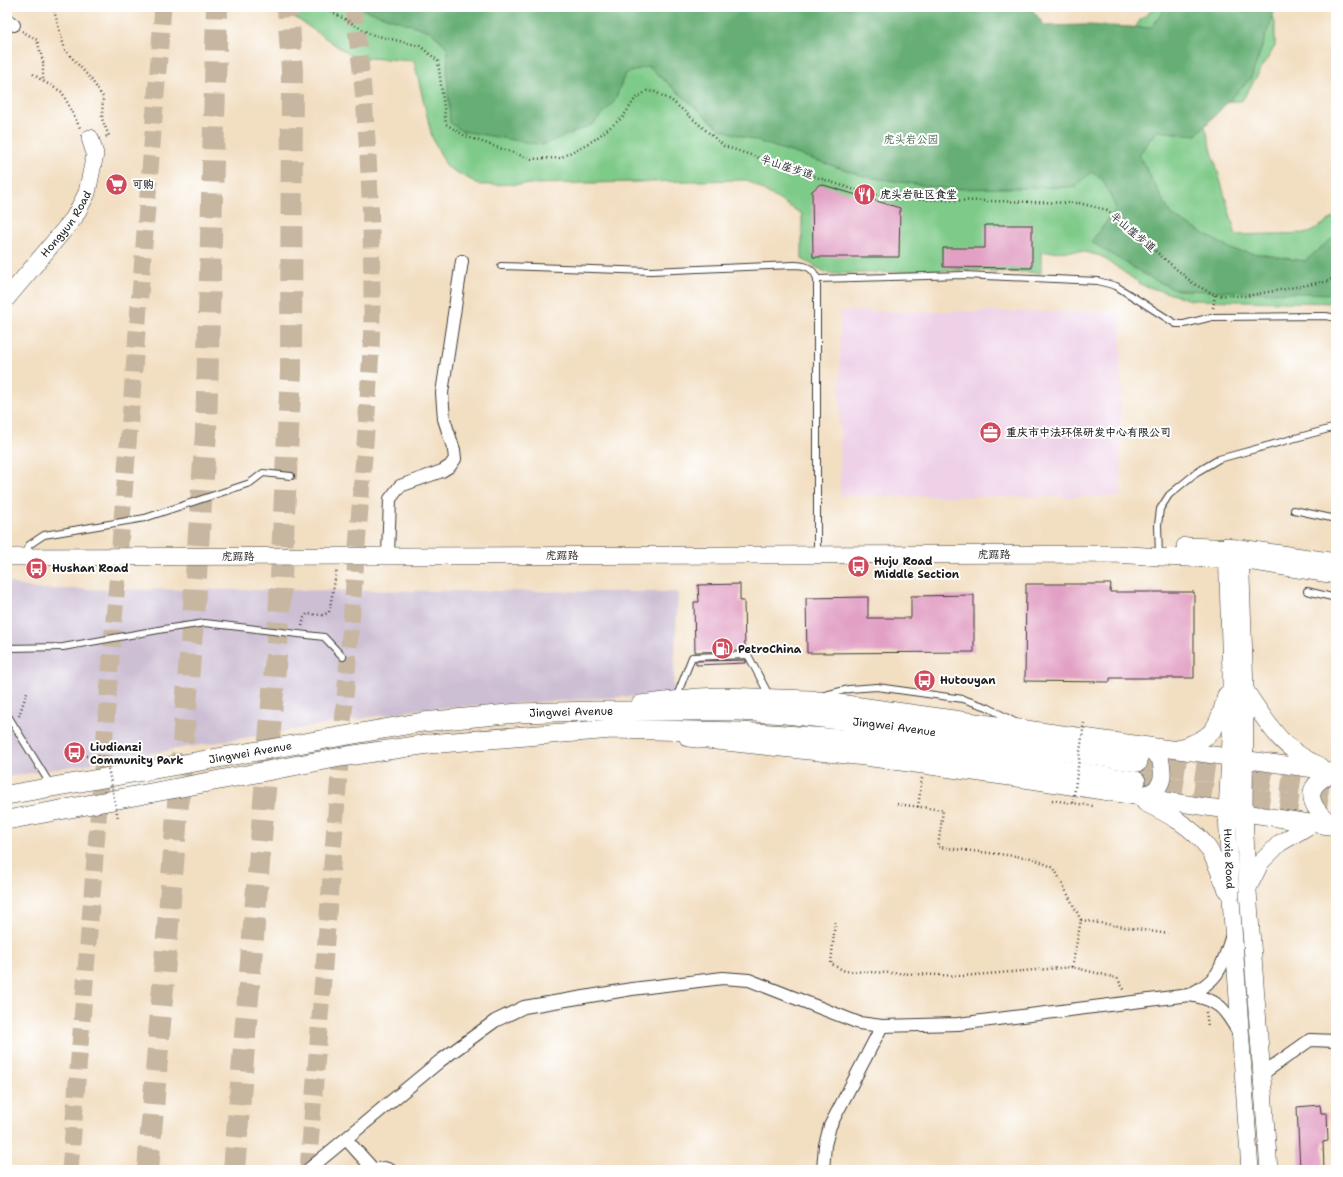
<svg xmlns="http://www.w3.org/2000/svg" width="1343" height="1177" font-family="'Shantell Sans','LXGW WenKai TC',sans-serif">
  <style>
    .built { fill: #eed0e7 }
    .industrial { fill: #ccbed3 }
    .green { fill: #7eca88; stroke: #4d7352 }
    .forest { fill: #66ae74; stroke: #416548 }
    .building { fill: #e2a0c4 }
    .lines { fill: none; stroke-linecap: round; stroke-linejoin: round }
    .secondary-tunnel { stroke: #c7b7a0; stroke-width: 17; stroke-dasharray: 17 8; stroke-linecap: butt }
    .primary-tunnel { stroke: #c7b7a0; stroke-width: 19; stroke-dasharray: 19 10; stroke-linecap: butt }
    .highway-tunnel { stroke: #c7b7a0; stroke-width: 22; stroke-dasharray: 22 11; stroke-linecap: butt }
    .lane-casing { stroke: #3c3935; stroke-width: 8 }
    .street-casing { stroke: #3c3935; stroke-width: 14 }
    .secondary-casing { stroke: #3c3935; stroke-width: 18 }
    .primary-casing { stroke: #3c3935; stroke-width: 20 }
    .path { stroke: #3c3935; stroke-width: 2.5; stroke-dasharray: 1 3; stroke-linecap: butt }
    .lane { stroke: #fff; stroke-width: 6 }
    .street { stroke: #fff; stroke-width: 12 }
    .secondary { stroke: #fff; stroke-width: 17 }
    .primary { stroke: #fff; stroke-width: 19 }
    .path-bridge { stroke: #3c3935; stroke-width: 2.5; stroke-dasharray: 1 3; stroke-linecap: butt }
    .labels { text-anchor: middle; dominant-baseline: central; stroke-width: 4; stroke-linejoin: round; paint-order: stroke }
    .park-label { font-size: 11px; fill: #436247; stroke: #fff }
    .street-label { font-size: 11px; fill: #1c1c1c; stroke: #fff }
    .poi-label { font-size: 11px; font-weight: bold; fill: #1c1c1c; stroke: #fff; text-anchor: start }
  </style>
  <rect width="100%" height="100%" fill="#fff"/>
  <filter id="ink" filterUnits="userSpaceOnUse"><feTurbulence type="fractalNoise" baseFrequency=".025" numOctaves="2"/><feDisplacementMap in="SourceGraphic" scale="8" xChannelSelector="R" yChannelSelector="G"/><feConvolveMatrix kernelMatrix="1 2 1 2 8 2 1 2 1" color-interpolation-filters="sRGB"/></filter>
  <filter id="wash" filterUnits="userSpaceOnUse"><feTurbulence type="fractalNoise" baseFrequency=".012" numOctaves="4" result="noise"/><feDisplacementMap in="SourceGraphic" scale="16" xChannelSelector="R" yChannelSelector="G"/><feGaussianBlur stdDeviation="0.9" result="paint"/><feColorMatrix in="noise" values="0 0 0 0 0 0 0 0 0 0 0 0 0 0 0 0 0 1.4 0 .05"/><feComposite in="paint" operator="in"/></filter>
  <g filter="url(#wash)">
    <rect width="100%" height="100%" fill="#f2dec1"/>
    <path class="built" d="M840,311l281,1v185l-281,-1z"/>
    <path class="industrial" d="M7,582l28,7 643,3 -5,102 -253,15 -413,68z"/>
    <path class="green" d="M283,7h736l11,26 83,27 28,-41 15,-12h114l5,16v23l-33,55 -44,1 38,133 73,-2 27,-17v87l-145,-3 -49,-15 -41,-29 -21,-5 -39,1v21l-76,-3 -136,4 -27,-15v-45l-55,-34 -267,5 -33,-18 -15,-30 -18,-76 -61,-4 -60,-41z"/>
    <path class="forest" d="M355,7h675l15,19 41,-1 65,3 15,-21h110l-25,71 -55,57 -40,-4 -17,24 32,60 62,35 72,11 31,-26v59l-159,-4 -25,-11 -61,-37 25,-33 -13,-29 -12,-8 -15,15 -127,2 -82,-12 -147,-48 -72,-63 -23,8 -11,28 -22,23 -50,20 -80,-14 -12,-8 -3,-49 1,-26 -18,-17z"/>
    <g id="blocks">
      <g class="building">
        <path d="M820,184l80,24 -1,49h-86l-1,-66z"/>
        <path d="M985,225h47v43l-89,-1v-19h42z"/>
        <path d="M740,584v17h4l1,50 -50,1 -1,-50h5l-1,-17z"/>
        <path d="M1026,584h85l-1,8h84v86h-84v4l-85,-1z"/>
        <path d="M974,595v57l-167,1 -1,-55 62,-1v21h43v-22z"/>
        <path d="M746,660v3l-50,2v-4z"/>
        <path d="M1320,1105l1,8h6l1,28 -5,1 1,28h-24l-3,-63z"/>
      </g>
    </g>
  </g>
  <g filter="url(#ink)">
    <use href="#blocks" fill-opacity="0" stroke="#3c3935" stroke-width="1"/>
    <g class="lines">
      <g class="secondary-tunnel">
        <path d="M70,1170l93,-1163"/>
        <path d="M308,1170l58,-739c2,-40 6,-81 6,-121 0,-101 -4,-203 -19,-303"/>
      </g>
      <g class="primary-tunnel">
        <path d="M1138,762l198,29"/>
        <path d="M1136,781l200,29"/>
      </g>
      <g class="highway-tunnel">
        <path d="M148,1170l44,-538 14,-199 11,-426"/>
        <path d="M234,1170l45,-552 12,-246 1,-301 -4,-64"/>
      </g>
      <defs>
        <g id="lane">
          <path d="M501,266l150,5 143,-6c11,0 19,2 23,14v275"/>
          <path d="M817,279l147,-4 134,6 18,5 60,38h8l28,-7 114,-1 10,2"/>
          <path d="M1294,510l42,9"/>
          <path d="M24,556l5,-11 15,-10 101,-17 105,-35 13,-10 28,3"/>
          <path d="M1159,556l-1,-31 2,-16 9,-14 28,-23 22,-13 117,-32"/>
          <path d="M1307,591l29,7"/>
          <path d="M7,648l56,-1 101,-18 41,-6 119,14 19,20"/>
          <path d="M825,695l24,-6 28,-2 86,12 24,8 28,15"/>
          <path d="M676,698l16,-41 56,-2 21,40"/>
          <path d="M7,714l43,70"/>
        </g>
        <g id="street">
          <path d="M7,20l7,5"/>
          <path d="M388,555l2,-56 10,-13 42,-15 8,-5 5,-7 -1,-9 -10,-31 -2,-26 20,-132"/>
          <path d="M1231,938c-10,31 -11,41 -42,57 28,4 36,13 49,37"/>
          <path d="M1262,1074l48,-34 26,1"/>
          <path d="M346,1139l28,31"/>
          <path d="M308,1170l132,-109 55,-40 29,-14 108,-18 91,-11 26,2 110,43 23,3 76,-2 231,-29"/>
          <path d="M374,1170l10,-2 6,2"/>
          <path d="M823,1170l2,-25 5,-19 52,-100"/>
        </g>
        <g id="secondary">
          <path id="s1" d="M7,298l67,-80 13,-25 8,-39 -5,-16"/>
          <path d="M1185,546l55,2 96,14"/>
          <path id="s2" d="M1227,546l4,128v65l-4,72 4,88 19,271"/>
          <path d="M1240,548l5,142 -1,124 3,64 22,292"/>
          <path d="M7,557l1109,-3 44,3 81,3 95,15"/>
          <path d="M1245,690c22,32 36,60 74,75"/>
          <path d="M640,704l58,-7 23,-1 89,3 526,73"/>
          <path d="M688,738l177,19 166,23 305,47"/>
          <path d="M1180,748c34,-11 37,-18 46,-53"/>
          <path d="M1136,796c25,-3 30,-15 24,-38l-16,-12"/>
          <path d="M1145,803c23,11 47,23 63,45 8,12 13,29 19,42"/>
          <path d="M1335,827c-25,-19 -37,-41 1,-54"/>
          <path d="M1249,886l12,-24 19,-19 32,-19"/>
        </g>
        <g id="primary">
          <path id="s3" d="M7,795l416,-73 95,-9 77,-2h144l46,3 101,11 252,37"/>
          <path d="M7,820l334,-63 87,-13 184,-15 129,3 144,10 251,39"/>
        </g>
      </defs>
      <use href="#lane" class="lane-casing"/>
      <use href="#street" class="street-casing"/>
      <use href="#secondary" class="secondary-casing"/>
      <use href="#primary" class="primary-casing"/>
      <g class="path">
        <path d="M53,7l12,43 26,29 12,18 -1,22 7,17 -6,1"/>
        <path d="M324,7l46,27 50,12 18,15 8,63 19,12 66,23 29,-1 34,-18 29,-23 12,-18 12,-8 8,1 16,8 53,46 128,43 44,10 183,4 28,7 87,74 21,11 31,1 83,-15 7,-5"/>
        <path d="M22,31l15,9 6,21v20l19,11 18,36"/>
        <path d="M33,74l10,7"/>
        <path d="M1213,308l2,-13"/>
        <path d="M302,626l2,-8 3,-4 16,1 6,-3 8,-43"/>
        <path d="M19,716l8,-24"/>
        <path d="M86,756l20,1"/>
        <path d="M1052,800l41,6"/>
        <path d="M897,804l46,6 -5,37 94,11 22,10 27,52 -9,47"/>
        <path d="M918,807l4,-29"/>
        <path d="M1081,920l87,14"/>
        <path d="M835,922l-4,42 14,7 117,5 110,-9 45,11 8,13"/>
        <path d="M1206,1012l2,14"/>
      </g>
      <use href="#lane" class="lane"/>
      <use href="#street" class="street"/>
      <use href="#secondary" class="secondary"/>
      <use href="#primary" class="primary"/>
      <g class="path-bridge">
        <path d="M106,757l12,61"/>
        <path d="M1073,803l11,-80"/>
      </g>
    </g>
  </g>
  <defs>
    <symbol id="supermarket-disc" viewBox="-11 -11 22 22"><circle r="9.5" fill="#d1495b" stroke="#fff"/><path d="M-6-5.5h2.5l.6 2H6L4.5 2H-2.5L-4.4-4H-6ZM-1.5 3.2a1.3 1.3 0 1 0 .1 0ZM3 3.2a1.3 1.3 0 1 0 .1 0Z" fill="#fff"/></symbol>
    <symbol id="restaurant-disc" viewBox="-11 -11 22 22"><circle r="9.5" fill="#d1495b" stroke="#fff"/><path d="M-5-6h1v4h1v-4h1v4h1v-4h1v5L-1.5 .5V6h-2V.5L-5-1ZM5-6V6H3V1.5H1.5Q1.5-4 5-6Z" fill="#fff"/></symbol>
    <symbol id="office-disc" viewBox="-11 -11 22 22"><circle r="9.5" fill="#d1495b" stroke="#fff"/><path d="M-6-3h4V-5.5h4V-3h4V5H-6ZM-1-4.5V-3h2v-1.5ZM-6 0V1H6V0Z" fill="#fff"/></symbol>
    <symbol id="bus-disc" viewBox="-11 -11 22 22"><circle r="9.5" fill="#d1495b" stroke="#fff"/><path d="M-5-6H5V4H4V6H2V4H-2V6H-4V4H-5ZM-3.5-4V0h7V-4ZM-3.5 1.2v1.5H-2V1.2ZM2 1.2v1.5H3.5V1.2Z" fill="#fff"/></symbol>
    <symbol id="fuel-disc" viewBox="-11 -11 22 22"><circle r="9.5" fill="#d1495b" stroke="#fff"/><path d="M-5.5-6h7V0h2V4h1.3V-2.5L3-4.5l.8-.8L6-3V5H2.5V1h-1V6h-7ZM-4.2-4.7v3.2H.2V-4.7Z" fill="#fff"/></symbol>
  </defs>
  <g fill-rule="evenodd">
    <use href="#supermarket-disc" x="104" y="172" width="25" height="25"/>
    <use href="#restaurant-disc" x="852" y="182" width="25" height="25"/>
    <use href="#office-disc" x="978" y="420" width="25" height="25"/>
    <use href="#bus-disc" x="846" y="554" width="25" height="25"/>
    <use href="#bus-disc" x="24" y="556" width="25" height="25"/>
    <use href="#fuel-disc" x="710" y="636" width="25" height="25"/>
    <use href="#bus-disc" x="912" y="668" width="25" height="25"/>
    <use href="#bus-disc" x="62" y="740" width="25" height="25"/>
  </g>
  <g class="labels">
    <g class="park-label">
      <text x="911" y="139">虎头岩公园</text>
    </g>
    <g class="street-label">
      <text transform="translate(787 167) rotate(18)">半山崖步道</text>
      <text stroke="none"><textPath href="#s1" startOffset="95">Hongyun Road</textPath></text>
      <text transform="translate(1133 232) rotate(40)">半山崖步道</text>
      <text x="994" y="554">虎踞路</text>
      <text x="562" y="555">虎踞路</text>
      <text x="238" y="556">虎踞路</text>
      <text stroke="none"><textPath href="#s3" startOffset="571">Jingwei Avenue</textPath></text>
      <text stroke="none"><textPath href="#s3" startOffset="895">Jingwei Avenue</textPath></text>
      <text stroke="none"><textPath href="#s3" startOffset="247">Jingwei Avenue</textPath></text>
      <text stroke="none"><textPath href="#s2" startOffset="313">Huxie Road</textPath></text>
    </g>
    <g class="poi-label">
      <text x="132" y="184">可购</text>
      <text x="880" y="194">虎头岩社区食堂</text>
      <text x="1006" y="432">重庆市中法环保研发中心有限公司</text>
      <text x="874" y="561">Huju Road<tspan x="874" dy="13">Middle Section</tspan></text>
      <text x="52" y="568">Hushan Road</text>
      <text x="738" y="649">PetroChina</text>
      <text x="940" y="680">Hutouyan</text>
      <text x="90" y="747">Liudianzi<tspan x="90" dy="13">Community Park</tspan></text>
    </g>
  </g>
  <rect width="1343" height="1177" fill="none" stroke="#fff" stroke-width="24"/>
</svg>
